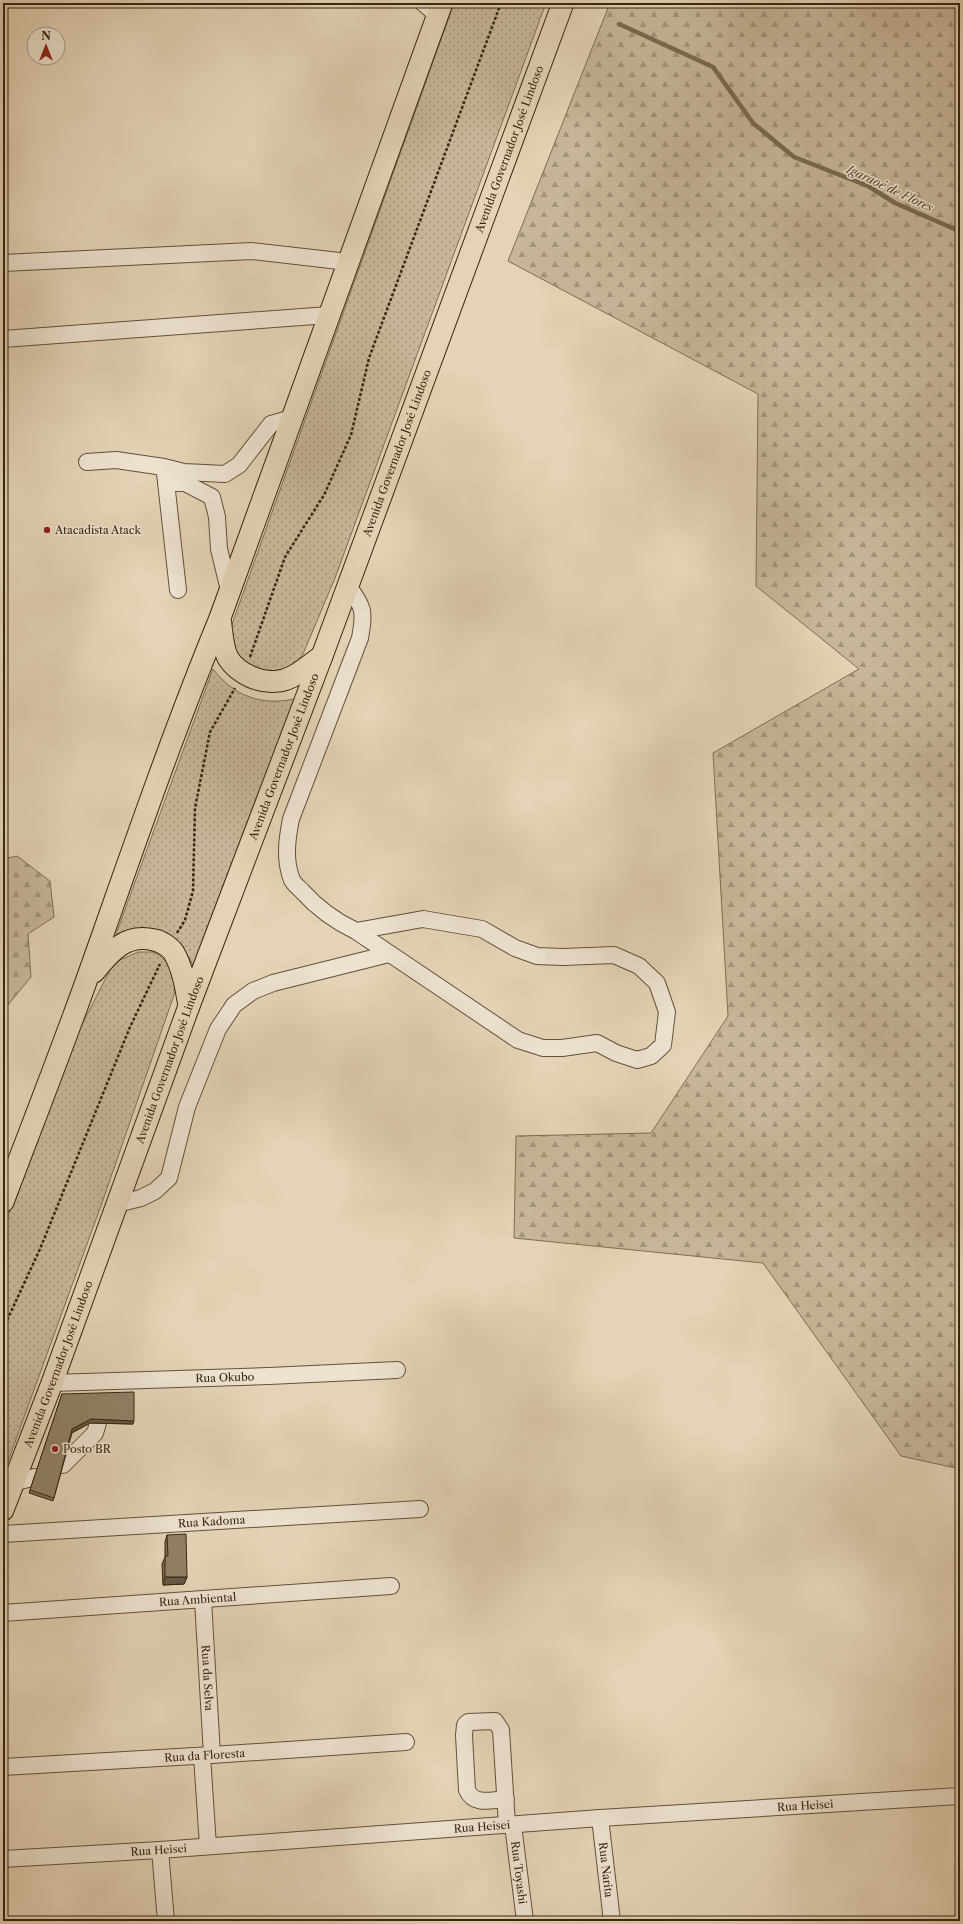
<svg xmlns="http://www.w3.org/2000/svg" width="963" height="1924" font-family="'Libre Caslon Text',serif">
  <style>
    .grass { fill: url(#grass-dots); stroke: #7f6e54 }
    .forest { fill: url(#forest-firs); stroke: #7f6e54 }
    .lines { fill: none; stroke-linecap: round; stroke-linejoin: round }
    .stream { stroke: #7b6a51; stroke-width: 4.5 }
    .minor-casing { stroke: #625139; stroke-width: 18 }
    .major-casing { stroke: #37260f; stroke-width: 23 }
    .path { stroke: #37260f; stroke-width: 2.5; stroke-dasharray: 3 2; stroke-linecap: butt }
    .minor { stroke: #ede2d0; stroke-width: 16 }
    .major { stroke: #e4d3b6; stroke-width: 21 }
    .wall { fill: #7d6e58; stroke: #37260f }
    .shaded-wall { fill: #665a47; stroke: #37260f }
    .building { fill: #918066; stroke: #37260f }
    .poi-dot { fill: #8f2418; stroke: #ede2d0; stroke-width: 1.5 }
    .labels { text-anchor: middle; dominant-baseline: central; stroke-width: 3; stroke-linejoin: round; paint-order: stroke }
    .street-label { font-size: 11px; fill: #37260f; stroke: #ede2d0 }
    .poi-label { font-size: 11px; fill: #37260f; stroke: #ede2d0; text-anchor: start }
    .water-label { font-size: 12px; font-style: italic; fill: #594830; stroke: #ede2d0 }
  </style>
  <defs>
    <pattern id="grass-dots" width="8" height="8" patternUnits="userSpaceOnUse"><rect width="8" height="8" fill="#c7b69a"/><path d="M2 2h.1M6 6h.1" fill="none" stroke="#a2947c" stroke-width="1.8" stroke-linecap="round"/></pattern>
    <pattern id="forest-firs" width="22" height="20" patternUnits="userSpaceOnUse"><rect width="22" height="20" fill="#c7b69a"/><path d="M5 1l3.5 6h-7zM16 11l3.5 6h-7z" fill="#a2947c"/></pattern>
  </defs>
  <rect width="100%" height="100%" fill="#e4d3b6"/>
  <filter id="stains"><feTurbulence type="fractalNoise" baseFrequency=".005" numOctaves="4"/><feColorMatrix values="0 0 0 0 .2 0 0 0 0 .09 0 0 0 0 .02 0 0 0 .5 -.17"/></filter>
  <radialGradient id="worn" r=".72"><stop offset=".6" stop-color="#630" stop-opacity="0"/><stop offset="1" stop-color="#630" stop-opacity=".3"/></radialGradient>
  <g class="grass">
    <path d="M454,3h92l-211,575 -32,76c-13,19 -25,18 -45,19l-25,-22 -2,-24z"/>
    <path d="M213,669c21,27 48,37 81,30l-100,268 -10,-18 -47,-20 -21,5z"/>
    <path d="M138,952h16c16,9 23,25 20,43l-71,205 -100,275v-245l65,-178 44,-86 8,-6z"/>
  </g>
  <g class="forest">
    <path d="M610,3h350v1466l-59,-13 -138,-193 -249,-25 2,-102 135,-3 77,-117 -15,-263 146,-84 -103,-83 2,-192 -250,-133z"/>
    <path d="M17,856l33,25 4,36 -26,17 3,43 -24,29 -4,1v-148z"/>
  </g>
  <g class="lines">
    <g class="stream">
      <path d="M619,24l94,43 40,56 41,34 74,29 27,17 64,28 1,5"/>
      <path d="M960,1261v11"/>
    </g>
    <defs>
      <g id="minor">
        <path d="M423,3l14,12"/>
        <path d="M3,263l249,-12 96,11"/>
        <path d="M3,339l326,-24"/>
        <path d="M87,462l29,-2 48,7 20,5 41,2 14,-9 32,-41 21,-6"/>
        <path d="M165,473l13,117"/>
        <path d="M166,483h19l27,14 5,20 2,32 10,41"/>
        <path d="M348,586c16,21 17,26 12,52l-69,181c-4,20 -7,41 1,61 2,4 7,8 10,11 16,18 33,30 54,40l162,109 25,8h19l35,-5 19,10 21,7 14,-4 12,-11 4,-33 -10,-29 -18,-17 -25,-11 -51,2 -26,-1 -22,-8 -33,-19 -59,-10 -67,12"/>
        <path d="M117,1204l24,-6 14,-7 14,-13 18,-71 31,-78 16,-24 19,-14 20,-8 116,-29"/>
        <path id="s1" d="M52,1383l217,-7 128,-6"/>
        <path d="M63,1465l32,-32 3,-10"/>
        <path d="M13,1483l22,-6"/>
        <path id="s2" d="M3,1534l417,-25"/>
        <path id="s3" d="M203,1600l9,155"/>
        <path id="s4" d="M3,1613l388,-27"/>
        <path d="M202,1756l6,90"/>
        <path id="s5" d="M3,1767l209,-12 194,-13"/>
        <path d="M506,1799c-15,1 -32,7 -39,-9l-3,-55 1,-10 3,-3 27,-1 6,9 6,95"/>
        <path id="s6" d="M600,1818l12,103"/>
        <path id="s7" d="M513,1825l12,96"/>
        <path d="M160,1850l6,71"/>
        <path id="s8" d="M3,1859l157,-9 440,-32 360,-22"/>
      </g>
      <g id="major">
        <path d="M220,618c2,12 2,29 8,40 10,16 33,26 51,23 16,-2 31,-17 43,-25"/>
        <path d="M94,972c16,-20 32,-39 60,-32 7,1 16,7 20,13 9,16 12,35 15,53"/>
        <path d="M3,1202c28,-74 57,-148 84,-223 43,-121 84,-242 133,-361l222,-615"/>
        <path id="s9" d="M3,1510l49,-127 137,-377 133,-350 241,-653"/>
      </g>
    </defs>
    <use href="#minor" class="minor-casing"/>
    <use href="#major" class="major-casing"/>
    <g class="path">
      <path d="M250,657l35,-100 39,-62 27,-60 18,-77 132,-355"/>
      <path d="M177,933l8,-13 8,-29 2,-83 15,-76 25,-44"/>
      <path d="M3,1329l37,-80 90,-222 30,-63"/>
    </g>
    <use href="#minor" class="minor"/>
    <use href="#major" class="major"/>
  </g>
  <g class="wall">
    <path d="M62,1394l71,30 -43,-1 -18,10 -19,68 -24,-8z"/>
    <path d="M167,1535l20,42 -3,7 -21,1 -1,-21 3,-7v-15z"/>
  </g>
  <g class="shaded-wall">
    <path d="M91,1419l43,2 -1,3 -43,-1 -19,10 1,-4z"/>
    <path d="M165,1577h22l-3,7 -21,1z"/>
  </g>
  <g class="building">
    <path d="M134,1392v29l-43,-2 -19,10 -18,69 -24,-8 32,-96z"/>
    <path d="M186,1534l1,43h-22v-21h3l-1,-21z"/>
  </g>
  <g class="poi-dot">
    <circle cx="47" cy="530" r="4"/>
    <circle cx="55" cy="1449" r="4"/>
  </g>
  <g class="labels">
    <g class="street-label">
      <text stroke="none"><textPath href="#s9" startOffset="1452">Avenida Governador José Lindoso</textPath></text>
      <text stroke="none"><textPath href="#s9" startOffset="1128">Avenida Governador José Lindoso</textPath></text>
      <text stroke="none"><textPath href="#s9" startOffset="804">Avenida Governador José Lindoso</textPath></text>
      <text stroke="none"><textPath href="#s9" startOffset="480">Avenida Governador José Lindoso</textPath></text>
      <text stroke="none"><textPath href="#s9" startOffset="156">Avenida Governador José Lindoso</textPath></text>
      <text stroke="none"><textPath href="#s1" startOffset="173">Rua Okubo</textPath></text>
      <text stroke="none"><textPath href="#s2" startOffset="209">Rua Kadoma</textPath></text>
      <text stroke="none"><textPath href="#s4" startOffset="195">Rua Ambiental</textPath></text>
      <text stroke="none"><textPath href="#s3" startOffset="78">Rua da Selva</textPath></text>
      <text stroke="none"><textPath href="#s5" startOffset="202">Rua da Floresta</textPath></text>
      <text stroke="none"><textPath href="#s8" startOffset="804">Rua Heisei</textPath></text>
      <text stroke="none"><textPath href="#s8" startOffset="480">Rua Heisei</textPath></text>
      <text stroke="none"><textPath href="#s8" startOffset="156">Rua Heisei</textPath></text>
      <text stroke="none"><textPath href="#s6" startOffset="52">Rua Narita</textPath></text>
      <text stroke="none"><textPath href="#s7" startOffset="48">Rua Toyashi</textPath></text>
    </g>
    <g class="poi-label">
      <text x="55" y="530">Atacadista Atack</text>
      <text x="63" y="1449">Posto BR</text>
    </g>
    <g class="water-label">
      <text transform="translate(890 188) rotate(25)">Igaraoé de Flores</text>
    </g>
  </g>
  <rect width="963" height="1924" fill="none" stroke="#e4d3b6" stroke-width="16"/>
  <rect x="4" y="4" width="955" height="1916" fill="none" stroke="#37260f" stroke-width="2"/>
  <rect x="8" y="8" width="947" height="1908" fill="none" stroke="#37260f"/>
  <g transform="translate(46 46)"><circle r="19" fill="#ede2d0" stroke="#a49783"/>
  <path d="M0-3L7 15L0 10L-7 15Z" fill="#8f2418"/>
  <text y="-6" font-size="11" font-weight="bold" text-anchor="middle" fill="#37260f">N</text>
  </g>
  <rect width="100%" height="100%" filter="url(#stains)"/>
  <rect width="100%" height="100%" fill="url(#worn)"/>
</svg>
